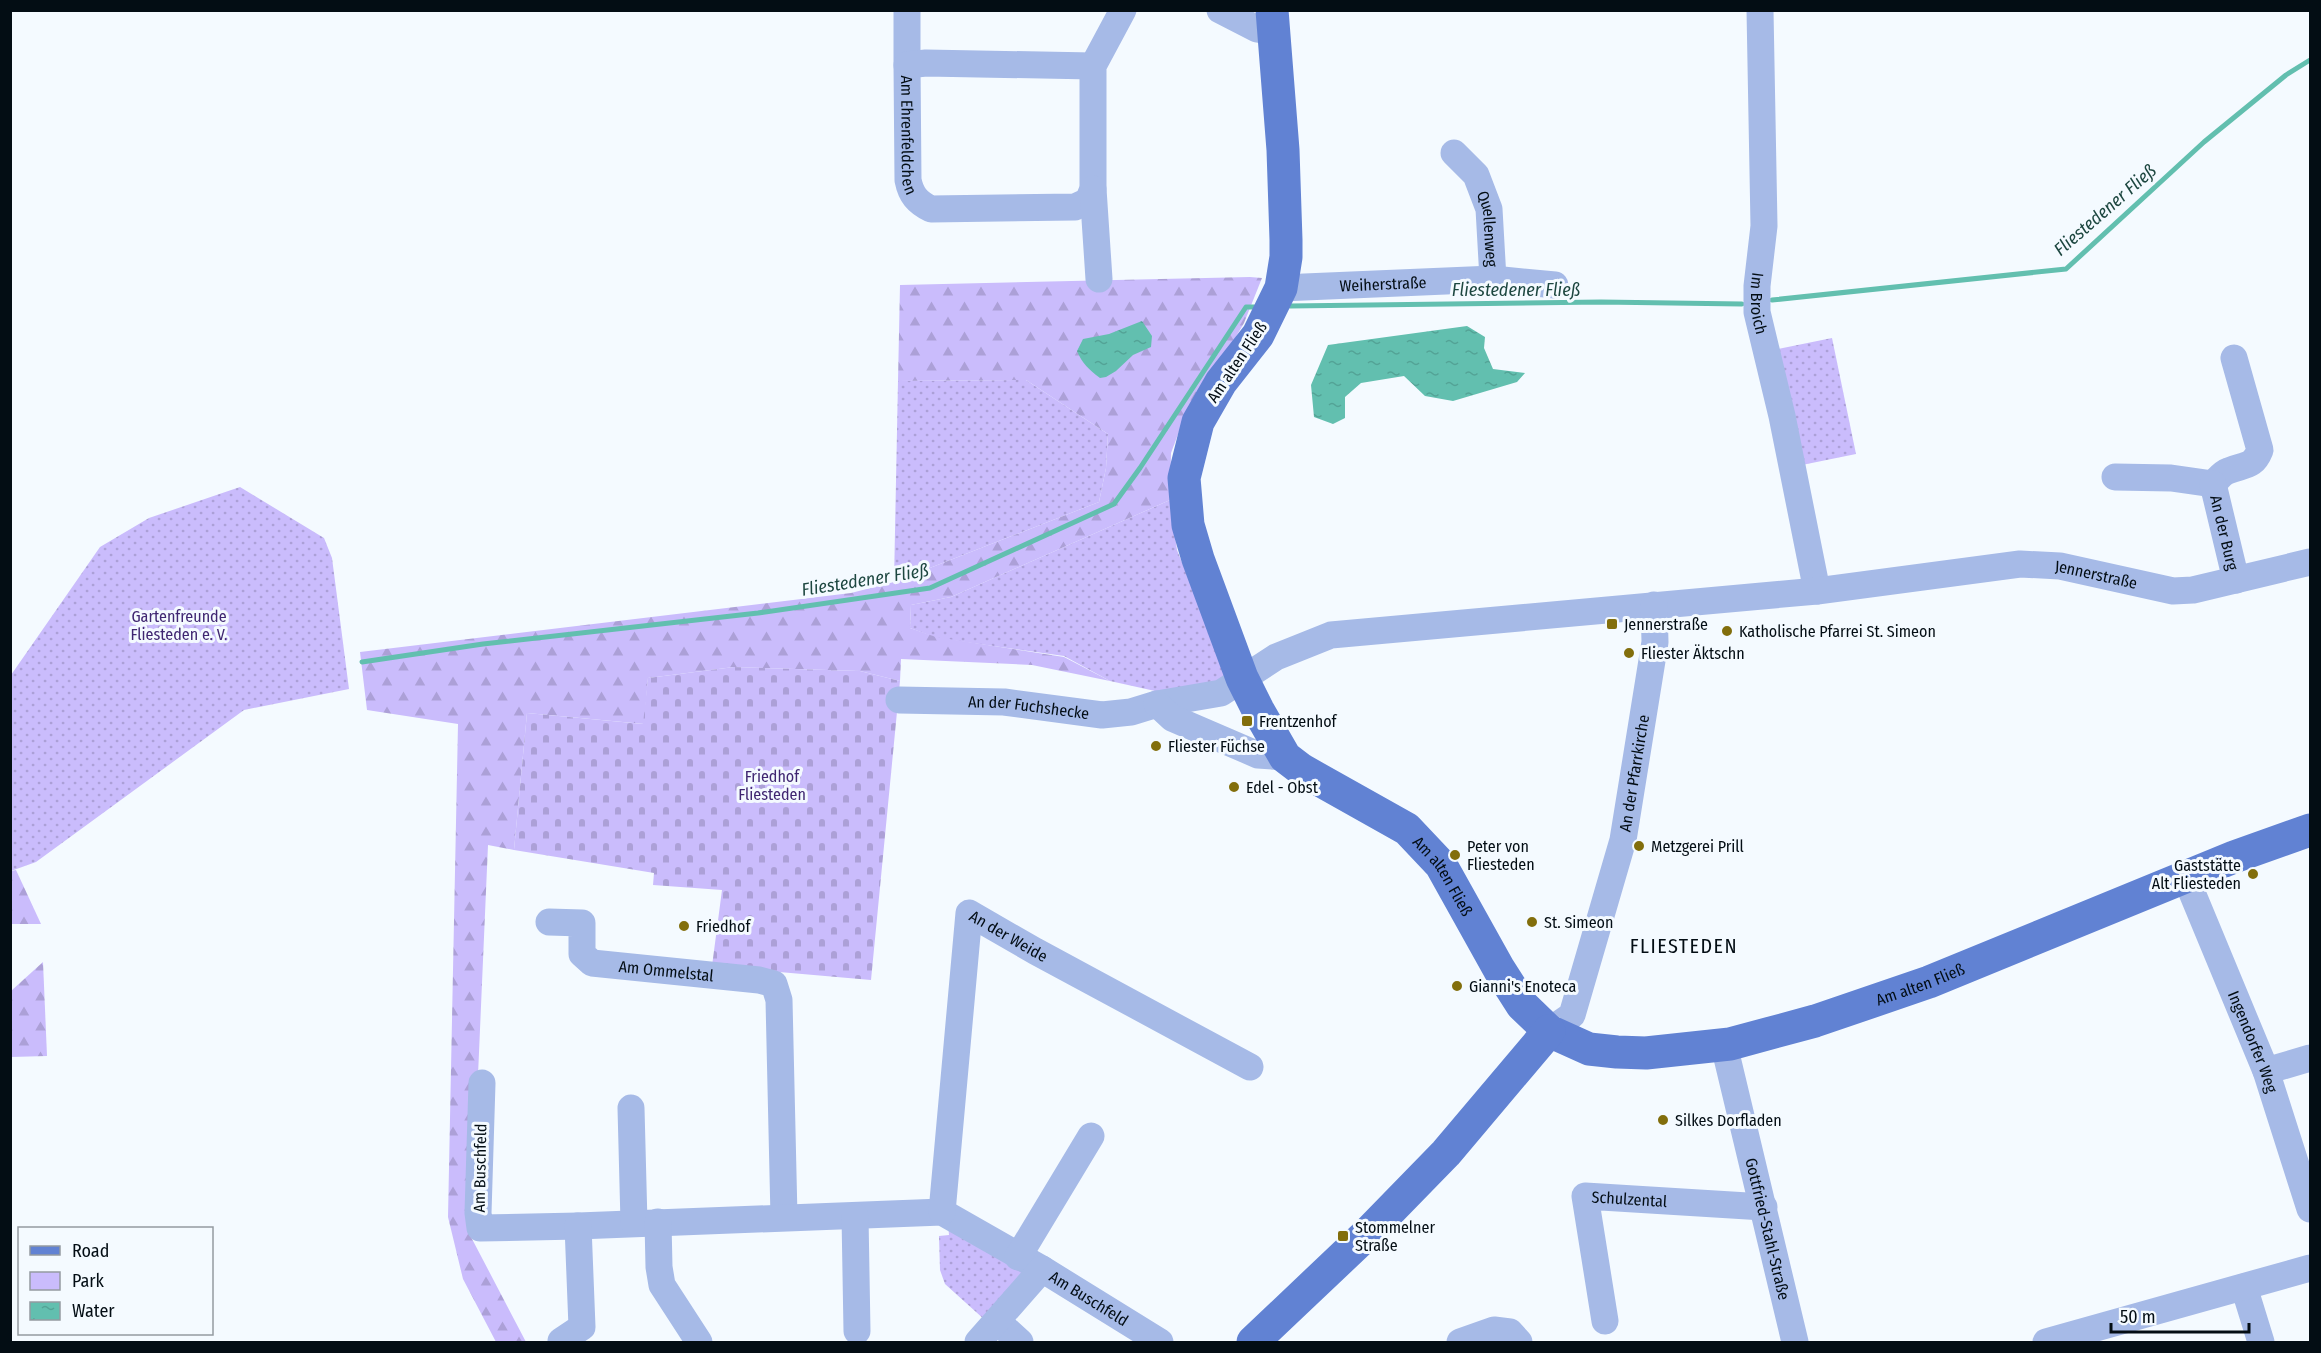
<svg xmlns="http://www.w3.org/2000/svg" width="2321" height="1353" font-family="'Fira Sans Condensed',sans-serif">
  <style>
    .green { fill: url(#green-dots) }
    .forest { fill: url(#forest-firs) }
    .cemetery { fill: url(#cemetery-stones) }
    .water { fill: url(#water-ripples) }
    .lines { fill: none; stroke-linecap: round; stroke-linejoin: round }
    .stream { stroke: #62bfaf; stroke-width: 5 }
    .minor { stroke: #a6bae7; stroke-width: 27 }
    .major { stroke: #6182d3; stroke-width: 33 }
    .poi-dot { fill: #826e0c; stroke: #f4faff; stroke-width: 2 }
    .labels { text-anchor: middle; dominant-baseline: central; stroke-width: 6; stroke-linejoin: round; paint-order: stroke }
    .street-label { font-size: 16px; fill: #030d14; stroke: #f4faff }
    .park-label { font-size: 16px; fill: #3f2671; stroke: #f4faff }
    .poi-label { font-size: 16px; fill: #030d14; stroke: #f4faff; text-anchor: start }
    .water-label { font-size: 18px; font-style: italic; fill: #1d4740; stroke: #f4faff }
    .quarter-label { font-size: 20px; letter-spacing: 1.5px; fill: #030d14; stroke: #f4faff }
  </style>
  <defs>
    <pattern id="green-dots" width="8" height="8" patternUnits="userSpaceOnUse" patternTransform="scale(1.5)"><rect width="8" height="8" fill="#cabcfc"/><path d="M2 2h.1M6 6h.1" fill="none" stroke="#aca0d7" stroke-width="1.8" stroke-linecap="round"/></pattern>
    <pattern id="forest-firs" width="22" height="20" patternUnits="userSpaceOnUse" patternTransform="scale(1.5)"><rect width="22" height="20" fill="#cabcfc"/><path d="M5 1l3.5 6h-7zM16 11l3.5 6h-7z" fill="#aca0d7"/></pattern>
    <pattern id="cemetery-stones" width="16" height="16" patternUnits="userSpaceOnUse" patternTransform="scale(1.5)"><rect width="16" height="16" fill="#cabcfc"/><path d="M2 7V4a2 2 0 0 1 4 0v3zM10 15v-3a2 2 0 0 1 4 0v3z" fill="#aca0d7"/></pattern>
    <pattern id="water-ripples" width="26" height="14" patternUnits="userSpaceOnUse" patternTransform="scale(1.5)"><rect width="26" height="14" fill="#62bfaf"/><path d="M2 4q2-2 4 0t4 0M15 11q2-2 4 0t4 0" fill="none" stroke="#53a396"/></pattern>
  </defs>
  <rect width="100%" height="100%" fill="#f4faff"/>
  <g class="green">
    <path d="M1832,338l24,116 -54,11 -24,-116z"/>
    <path d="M1026,380l82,54 -2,34 -7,34 -205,80 4,-201z"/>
    <path d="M240,487l84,51 8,20 17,131 -105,21 -208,152 -25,9v-196l89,-128 49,-29z"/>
    <path d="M1170,500l7,50 53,132 -57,13 -63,-14 -46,-25 -127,-18 -27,-10 1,-23 40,-8z"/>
    <path d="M948,1223l79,49 -41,49 -41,-37 -5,-14 -1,-34 10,-1z"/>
  </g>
  <g class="forest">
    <path d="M1250,277l12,1 -18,45 -20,34 -35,48 -18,48 -1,47 -219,97 -40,8 -1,23 26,9 128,20 46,24 -78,-16 -131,-6 -1,22 -40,-10 -126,-4 -86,11 -4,46 -117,-11 -13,137 -26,-5 -17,392 55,105h-30l-33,-63 -15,-62 10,-493 -91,-14 -7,-58 491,-59 43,-11 205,-80 7,-34 2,-34 -82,-54 -128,1 2,-96z"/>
    <path d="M16,870l25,54h-30v-53z"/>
    <path d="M43,962l4,94 -36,1v-66z"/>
  </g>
  <path class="cemetery" d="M734,667l126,4 40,10 -29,299 -159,-14 10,-76 -69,-5 1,-12 -140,-23 13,-137 116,11 5,-46z"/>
  <g class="water">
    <path d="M1142,321l10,15 -1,11 -18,8 -17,16 -10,6 -6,1c-11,-8 -18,-15 -23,-27l6,-12 26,-5z"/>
    <path d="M1467,326l18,11 -1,11 9,21 32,4 -8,9 -64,19 -28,-5 -21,-20 -43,7 -16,14v21l-12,6 -19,-7 -3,-32 17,-40z"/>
  </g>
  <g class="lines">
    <g class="stream">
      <path d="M1772,300l294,-31 138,-127 82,-67 24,-15"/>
      <path d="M1290,306l311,-4 141,2"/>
      <path d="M362,662l121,-18 275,-31 172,-25 184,-84 26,-36 106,-161h8"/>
    </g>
    <g class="minor">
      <path d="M907,10v55"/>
      <path d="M1220,10l37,19 17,3"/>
      <path id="s1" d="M1760,10l4,216 -7,60v26l25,104 35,175"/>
      <path id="s2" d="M1093,66l-167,-3 -19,2 1,115c3,15 9,22 23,29l144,-2 13,-6 5,-12v-123l30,-56"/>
      <path id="s3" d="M1454,153l22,22 13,34 4,70"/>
      <path d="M1093,189l6,90"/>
      <path id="s4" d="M1281,288l212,-9 62,6"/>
      <path d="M2115,477l56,1 42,6"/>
      <path d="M2213,484c5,-5 9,-11 15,-13 16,-7 25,-3 32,-21l-26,-92"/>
      <path id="s5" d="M2213,484l23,96"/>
      <path id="s6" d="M899,700l105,2 98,13 29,-3 26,-8 64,-11 55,-36 55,-22 486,-44 203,-27 40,2 113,25 20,-1 117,-28"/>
      <path d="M1157,704l15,14 86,37 27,2"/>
      <path id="s7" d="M2186,878l80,193 44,138"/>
      <path id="s8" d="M549,922l33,1v31l10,9 167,17 15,4 5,16 5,217"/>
      <path id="s9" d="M1549,1031l23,-16 51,-175 32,-198 -1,-37"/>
      <path id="s10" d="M1724,1045l71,297"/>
      <path d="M2266,1071l44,-13"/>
      <path id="s11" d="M482,1083l-4,130 2,15 98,-2 364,-14 100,57 118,73"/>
      <path d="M631,1108l3,115"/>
      <path id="s12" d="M942,1212l27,-299 66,38 215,116"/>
      <path d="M855,1216l2,115"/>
      <path d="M658,1222l1,45 3,18 37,57"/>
      <path d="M1018,1257l73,-121"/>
      <path d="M2244,1287l17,55"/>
      <path d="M997,1321l23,21"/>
      <path id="s13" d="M1605,1321l-20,-125 179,11"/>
      <path d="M561,1341l21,-14 -4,-101"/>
      <path d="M978,1342l64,-73"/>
      <path d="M1460,1342l34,-12 16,2 9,10"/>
      <path d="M2046,1342l264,-74"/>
    </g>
    <g class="major">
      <path id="s14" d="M1272,10l11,140 3,90v17l-5,31 -23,47 -37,47 -23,40 -14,56 4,47 10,34 44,119 16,32 27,47 17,13 105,59 34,36 58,104 23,36 27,26 40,18 28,3 29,1 84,-9 85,-23 114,-39 305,-125 76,-27"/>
      <path d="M1253,1342l116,-110 77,-79 103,-122"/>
    </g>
  </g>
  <g class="poi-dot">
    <rect x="1606" y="618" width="12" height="12" rx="3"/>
    <circle cx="1727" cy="631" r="6"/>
    <circle cx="1629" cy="653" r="6"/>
    <rect x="1241" y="715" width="12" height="12" rx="3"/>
    <circle cx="1156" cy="746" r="6"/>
    <circle cx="1234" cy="787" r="6"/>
    <circle cx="1639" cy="846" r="6"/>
    <circle cx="1455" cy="855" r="6"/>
    <circle cx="2253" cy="874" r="6"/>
    <circle cx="1532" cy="922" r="6"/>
    <circle cx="684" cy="926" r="6"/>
    <circle cx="1457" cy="986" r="6"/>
    <circle cx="1663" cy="1120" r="6"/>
    <rect x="1337" y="1230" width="12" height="12" rx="3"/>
  </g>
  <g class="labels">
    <g class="street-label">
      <text stroke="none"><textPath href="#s2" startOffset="256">Am Ehrenfeldchen</textPath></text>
      <text stroke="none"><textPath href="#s3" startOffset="87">Quellenweg</textPath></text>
      <text stroke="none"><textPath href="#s4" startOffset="102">Weiherstraße</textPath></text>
      <text stroke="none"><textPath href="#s1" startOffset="294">Im Broich</textPath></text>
      <text transform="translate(1237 362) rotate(-56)">Am alten Fließ</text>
      <text stroke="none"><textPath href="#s5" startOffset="50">An der Burg</textPath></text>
      <text stroke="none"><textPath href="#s6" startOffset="1220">Jennerstraße</textPath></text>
      <text stroke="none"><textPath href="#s6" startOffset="130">An der Fuchshecke</textPath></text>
      <text stroke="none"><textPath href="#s9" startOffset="278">An der Pfarrkirche</textPath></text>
      <text stroke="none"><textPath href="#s14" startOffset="996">Am alten Fließ</textPath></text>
      <text stroke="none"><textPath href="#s12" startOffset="346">An der Weide</textPath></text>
      <text stroke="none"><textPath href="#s8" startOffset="152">Am Ommelstal</textPath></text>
      <text stroke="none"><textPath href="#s14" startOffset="1570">Am alten Fließ</textPath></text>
      <text stroke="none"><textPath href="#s7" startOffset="177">Ingendorfer Weg</textPath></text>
      <text transform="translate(480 1168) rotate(-89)">Am Buschfeld</text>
      <text stroke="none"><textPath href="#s13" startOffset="171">Schulzental</textPath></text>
      <text stroke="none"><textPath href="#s10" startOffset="189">Gottfried-Stahl-Straße</textPath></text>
      <text stroke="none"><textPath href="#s11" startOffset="778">Am Buschfeld</textPath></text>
    </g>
    <g class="park-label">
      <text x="179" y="616">Gartenfreunde<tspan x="179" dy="18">Fliesteden e. V.</tspan></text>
      <text x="772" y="776">Friedhof<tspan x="772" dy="18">Fliesteden</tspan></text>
    </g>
    <g class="poi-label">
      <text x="1624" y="624">Jennerstraße</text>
      <text x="1739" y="631">Katholische Pfarrei St. Simeon</text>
      <text x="1641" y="653">Fliester Äktschn</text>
      <text x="1259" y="721">Frentzenhof</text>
      <text x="1168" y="746">Fliester Füchse</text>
      <text x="1246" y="787">Edel - Obst</text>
      <text x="1467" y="846">Peter von<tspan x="1467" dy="18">Fliesteden</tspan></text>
      <text x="1651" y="846">Metzgerei Prill</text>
      <text x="2241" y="865" text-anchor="end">Gaststätte<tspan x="2241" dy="18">Alt Fliesteden</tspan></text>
      <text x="1544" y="922">St. Simeon</text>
      <text x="696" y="926">Friedhof</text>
      <text x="1469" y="986">Gianni's Enoteca</text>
      <text x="1675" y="1120">Silkes Dorfladen</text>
      <text x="1355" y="1227">Stommelner<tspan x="1355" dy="18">Straße</tspan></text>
    </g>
    <g class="water-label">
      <text transform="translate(2105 210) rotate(-41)">Fliestedener Fließ</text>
      <text x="1516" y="290">Fliestedener Fließ</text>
      <text transform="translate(865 580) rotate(-9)">Fliestedener Fließ</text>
    </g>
    <g class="quarter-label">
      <text x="1684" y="946">FLIESTEDEN</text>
    </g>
  </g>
  <rect width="2321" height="1353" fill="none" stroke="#030d14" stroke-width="24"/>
  <rect x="18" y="1227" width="195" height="108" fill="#f4faff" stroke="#949ba1" stroke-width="1.5"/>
  <rect x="30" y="1246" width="30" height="9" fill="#6182d3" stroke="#949ba1" stroke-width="1.5"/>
  <text x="72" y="1257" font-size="18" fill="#030d14">Road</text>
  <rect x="30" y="1272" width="30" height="18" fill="#cabcfc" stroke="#949ba1" stroke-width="1.5"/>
  <text x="72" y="1287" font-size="18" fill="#030d14">Park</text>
  <rect x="30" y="1302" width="30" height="18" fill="url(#water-ripples)" stroke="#949ba1" stroke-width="1.5"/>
  <text x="72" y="1317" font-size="18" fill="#030d14">Water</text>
  <path d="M2111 1323v9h138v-9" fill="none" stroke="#030d14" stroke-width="3"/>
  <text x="2120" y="1323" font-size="18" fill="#030d14" stroke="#f4faff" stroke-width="4.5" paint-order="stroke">50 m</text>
</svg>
